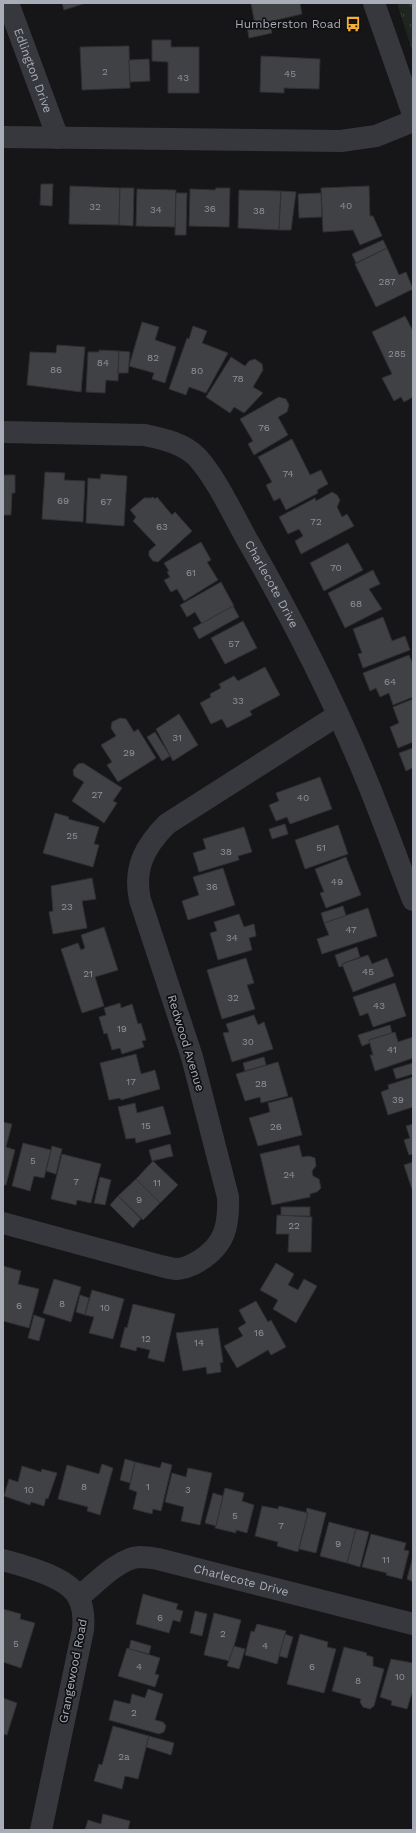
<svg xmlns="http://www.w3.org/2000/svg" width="416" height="1833" font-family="'Work Sans',sans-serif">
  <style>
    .grass { fill: url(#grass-tufts) }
    .building { fill: #404145; stroke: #303034 }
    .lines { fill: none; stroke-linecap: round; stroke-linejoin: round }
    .minor { stroke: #37383d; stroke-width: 22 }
    .labels { text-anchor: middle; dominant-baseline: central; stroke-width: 3.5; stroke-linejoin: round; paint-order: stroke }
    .number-label { font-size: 10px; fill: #8e929b }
    .poi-label { font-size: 12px; fill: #a8adb8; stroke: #111113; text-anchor: end }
    .street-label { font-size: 12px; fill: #a8adb8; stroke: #111113 }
  </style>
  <defs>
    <pattern id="grass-tufts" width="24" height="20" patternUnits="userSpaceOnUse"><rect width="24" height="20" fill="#1e261f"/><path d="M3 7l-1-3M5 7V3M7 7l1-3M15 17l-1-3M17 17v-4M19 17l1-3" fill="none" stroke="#3c433d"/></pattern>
  </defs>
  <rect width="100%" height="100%" fill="#161618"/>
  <path class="grass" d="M397,3h16v50z"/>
  <g class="building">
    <path d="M62,3h24l-22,7z"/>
    <path d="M251,3h49l2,11 -47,11z"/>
    <path d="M269,22l3,11 -23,5 -2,-12z"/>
    <path d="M152,40h19v7h28v46h-31v-31l-16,-1z"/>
    <path d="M129,46l1,42 -48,2 -2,-43z"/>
    <path d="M261,56l59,3 -1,30 -35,-1v5l-24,-1z"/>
    <path d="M149,59l1,22 -20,1 -1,-22z"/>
    <path d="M41,184h12l-1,22 -12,-1z"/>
    <path d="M70,186l50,2 -1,37 -50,-1z"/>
    <path d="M369,186l1,30h3l9,20 -22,9 -7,-15 -30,2 -2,-44z"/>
    <path d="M120,188h14l-1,38 -14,-1z"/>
    <path d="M216,188h14l-1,39 -40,-1 1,-37 25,1z"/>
    <path d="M137,189l39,1 -1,37 -39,-1z"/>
    <path d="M239,190l42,1 -2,39 -41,-2z"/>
    <path d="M281,191l15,1 -5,38h-12z"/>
    <path d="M176,193h11l-1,42h-11z"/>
    <path d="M321,193l1,24 -23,1 -1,-24z"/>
    <path d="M383,240l4,8 -31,15 -4,-9z"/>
    <path d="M387,248l12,27 7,-3 7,17 -37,18 -21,-43z"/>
    <path d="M405,316l8,15v66l-9,5 -3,-5 -7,4 -12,-23 10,-4 -20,-42z"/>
    <path d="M142,322l17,5 -4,13 21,7 -11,36 -13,-4 2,-6 -25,-7z"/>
    <path d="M193,326l14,5 -5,12 26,10 -22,40 -17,-6 -3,8 -17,-6 18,-51 2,1z"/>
    <path d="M57,345l28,2 -4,45 -54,-7 3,-33 26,1z"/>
    <path d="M99,350l20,1 -1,30 -12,-1 -1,13 -19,-1 2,-40h11z"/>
    <path d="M119,351l11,1 -2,21h-10z"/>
    <path d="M231,357l14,9 4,-5 6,-2 7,5 1,6 -10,17 10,6 -19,20 -10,-6 -4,6 -24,-16z"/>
    <path d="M279,397l7,2 3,6 -2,7 -9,5 10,18 -34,20 -6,-11 5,-3 -13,-22z"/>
    <path d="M292,439l18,36 11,-5 7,14 -11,6 1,3 -32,17 -6,-12 -6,3 -8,-16 6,-3 -14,-25z"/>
    <path d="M45,472l20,1 -1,7 21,1 -2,41 -41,-3z"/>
    <path d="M101,474l26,2 -3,50 -38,-3 2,-45 12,1z"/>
    <path d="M3,475h12v18h-3l-1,22h-8z"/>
    <path d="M332,492l5,3 3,5 -3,7 5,10 5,-3 7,12 -53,28 -6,-13 8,-5 -4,-7 -11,5 -9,-17 36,-19 1,3z"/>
    <path d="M153,497l2,2 2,-2 15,18 3,-3 17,19 -34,31 -5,-1 -4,-5v-5l7,-6 -23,-24 3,-4 -6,-7 14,-12h7z"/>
    <path d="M201,542l10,18 -4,2 11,18 -34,21 -7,-12 -6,3 -7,-12 6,-3 -3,-5 2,-1 -5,-8z"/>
    <path d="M348,543l15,27 -39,21 -14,-28z"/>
    <path d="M373,570l7,14 -11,5 13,20 -37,19 -17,-35z"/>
    <path d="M221,582l13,24 -32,18 -7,-12 -8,5 -7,-12z"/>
    <path d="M233,606l6,11 -40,22 -6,-11z"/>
    <path d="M383,617l9,24 13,-5 5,14 -47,18 -5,-14 4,-1 -9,-24z"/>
    <path d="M243,621l14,27 -32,16 -14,-26z"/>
    <path d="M409,655l4,9v33l-20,8 -4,-12 -9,4 -4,-9 -6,3 -7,-18z"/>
    <path d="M265,667l15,28 -30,16 2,4 -25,13 -5,-9 -11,5 -11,-21 11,-6 -1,-3 11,-6 -2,-4 15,-8 4,5z"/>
    <path d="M413,699v43l-15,6 -8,-21 9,-4 -6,-16z"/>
    <path d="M179,714l19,31 -25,16 -17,-32z"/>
    <path d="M120,718l6,1 8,13 4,-3 18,29 -38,24 -11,-17 5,-3 -11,-17 15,-9 -5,-8 1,-6z"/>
    <path d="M155,732l15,24 -8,5 -15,-24z"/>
    <path d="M413,748v22l-1,-2 -6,3 -7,-18z"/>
    <path d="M83,763l39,25 -9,13 4,2 -13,20 -32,-22 12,-19 -10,-6 -1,-6 5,-6z"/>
    <path d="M320,777l12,32 -42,15 -3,-7 -11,4 -7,-16 10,-4 -3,-8z"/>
    <path d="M55,813l14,4 -1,2 31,8 -5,17 5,1 -6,22 -50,-14z"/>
    <path d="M285,824l3,10 -16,5 -3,-10z"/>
    <path d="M338,825l10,29 -43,15 -10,-29z"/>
    <path d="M244,827l8,25 -14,4 1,4 -40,12 -6,-19 13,-4 -3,-10z"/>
    <path d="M346,857l15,38 -35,13 -6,-15 4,-1 -9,-23z"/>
    <path d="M223,868l12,37 -47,15 -6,-19 17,-6 -6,-18z"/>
    <path d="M92,878l4,21 -14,2 5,27 -34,6 -4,-22 4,-1 -2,-25z"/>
    <path d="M343,906l3,10 -22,7 -3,-10z"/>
    <path d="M368,908l9,28 -55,18 -5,-15 12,-4 -5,-12z"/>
    <path d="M239,914l5,13 10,-3 2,12 -7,2 3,12 -34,10 -8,-27 7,-2 -3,-9z"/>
    <path d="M104,927l14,43 -23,7 9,29 -22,7 -21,-64 17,-6 3,7 4,-2 -4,-13z"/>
    <path d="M357,947l3,10 -18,7 1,2 -4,1 -4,-12z"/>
    <path d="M368,955l4,9 15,-6 7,18 -41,16 -11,-28z"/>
    <path d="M246,958l8,25 -7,2 8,24 -33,10 -15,-49z"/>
    <path d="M395,983l11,33 -33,11 -5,-14 -8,3 -7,-19z"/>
    <path d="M120,1003l1,5 11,-4 6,20 3,-1 5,17 -4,1 2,6 -22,7 -2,-6 -8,2 -5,-17 -3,1 -5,-17 7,-2 -2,-7z"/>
    <path d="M254,1015l4,10 6,-3 9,27 -41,13 -9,-29 6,-1 -3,-8z"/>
    <path d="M390,1025l2,8 -23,7 1,3 -8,3 -4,-11z"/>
    <path d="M395,1032l3,10 15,-5v21l-38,13 -5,-16h3l-4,-15z"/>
    <path d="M136,1054l5,20 14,-4 5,19 -39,11 -1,-2 -11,2 -9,-37z"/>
    <path d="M264,1057l2,8 -21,6 -2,-8z"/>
    <path d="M278,1062l10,34 -27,7 -1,-6 -15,4 -9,-27z"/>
    <path d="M413,1063v11l-17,5 -3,-10z"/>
    <path d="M413,1077v30l-25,8 -7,-23 8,-3 -1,-4z"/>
    <path d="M292,1097l10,38 -44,11 -9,-28 21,-6 -2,-9z"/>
    <path d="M135,1103l2,10 26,-7 8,28 -35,9 -1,-5 -9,1 -8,-32z"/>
    <path d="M3,1122l9,2 -6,23 9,3 -9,35h-3z"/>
    <path d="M413,1124v30l-4,1 -5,-15 6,-2 -4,-12z"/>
    <path d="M23,1143l28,7 -7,28 -10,-2 -4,15 -18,-5z"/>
    <path d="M170,1144l3,12 -21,5 -3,-11z"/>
    <path d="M299,1145l3,12 7,-1 6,2 1,8 -4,5 1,5 6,3 2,9 -4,4 -7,2v3l-38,8 -12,-51z"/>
    <path d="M52,1146l10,3 -6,25 -10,-3z"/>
    <path d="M62,1154l39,10 -10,39 -14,-3 -1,5 -25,-6z"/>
    <path d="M153,1161l25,24 -18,18 -24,-24z"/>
    <path d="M413,1162v30l-9,-27z"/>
    <path d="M100,1177l11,3 -6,25 -11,-2z"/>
    <path d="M136,1179l24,24 -17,17 -25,-24z"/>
    <path d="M118,1196l23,23 -8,9 -23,-23z"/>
    <rect x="281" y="1207" width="29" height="9"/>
    <path d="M277,1215l35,2 -1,35h-23l1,-18h-13z"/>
    <path d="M276,1263l18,11 -6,11 10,5 6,-11 13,7 -21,37 -23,-14 5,-9 -18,-10z"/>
    <path d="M3,1266l18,5 -3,13 21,5 -10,39 -26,-7z"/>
    <path d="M54,1279l27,8 -10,35 -28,-9z"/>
    <path d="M92,1290l32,9 -11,40 -24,-6 5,-16 -9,-2z"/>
    <path d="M80,1295l9,3 -4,17 -9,-3z"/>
    <path d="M256,1301l12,21 3,-2 15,27 -15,8 -3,-5 -31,18 -13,-22 19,-10 -5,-8 8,-5 -7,-13z"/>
    <path d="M133,1304l42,10 -11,48 -16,-4 2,-8 -13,-3 -1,4 -16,-4 5,-20 2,1z"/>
    <path d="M34,1315l11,4 -6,22 -11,-3z"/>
    <path d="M218,1328l5,34 -3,1 1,9 -14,2 -1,-7 -23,4 -7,-38z"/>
    <path d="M125,1459l10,3 -5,21 -10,-3z"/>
    <path d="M135,1462l25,6 2,-6 10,3 -11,46 -8,-2 -1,5 -19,-5 4,-17 -8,-3z"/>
    <path d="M102,1464l11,4 -13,47 -13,-4 1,-4 -30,-8 9,-34 32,9z"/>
    <path d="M22,1466l19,6 1,-3 15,4 -9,26 -2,-1 -2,8 -13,-4 -1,3 -26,-9 5,-17 9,3z"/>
    <path d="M188,1468l24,5 -12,52 -19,-4 3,-14 -19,-5 7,-29 14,4z"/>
    <path d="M225,1488l19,5 -2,8 12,4 -7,28 -11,-3v3l-21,-5z"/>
    <path d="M213,1493l10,3 -7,30 -11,-3z"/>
    <path d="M262,1506l16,3 1,-3 29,7 -10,39 -21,-6 1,-4 -23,-6z"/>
    <path d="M307,1508l19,5 -10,40 -17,-4 9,-36h-2z"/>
    <path d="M329,1522l27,7 -9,34 -27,-7z"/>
    <path d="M356,1529l13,3 -9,35 -13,-4z"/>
    <path d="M371,1534l35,9 -2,7 5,1 -7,28 -16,-4 1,-2 -25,-6z"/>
    <path d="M413,1556v26l-6,-3z"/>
    <path d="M143,1594l35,10 -2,5 7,2 -3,11 -7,-2 -4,13 -33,-9z"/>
    <path d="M3,1609l18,5 -1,5 15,4 -14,45 -18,-6z"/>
    <path d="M195,1611l12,3 -5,22 -12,-3z"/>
    <path d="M214,1613l27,7 -11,41 -26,-6z"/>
    <path d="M257,1624l29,7 -9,33 -32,-9 6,-24 3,1z"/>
    <path d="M285,1634l8,3 -6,21 -8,-2z"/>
    <path d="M300,1634l28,8 -1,5 9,2 -12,44 -37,-9z"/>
    <path d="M131,1640l20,6 -2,8 -20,-5z"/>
    <path d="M234,1646l11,3 -6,20 -12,-3z"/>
    <path d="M344,1647l23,6 -1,2 7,2v9l11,3 -10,37 -4,3 -7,-2 -3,-5 1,-3 -29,-8z"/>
    <path d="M127,1648l33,10 -5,16 4,1 -4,12 -37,-11z"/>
    <path d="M391,1659l22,4v26l-6,20 -16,-4 1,-4 -12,-4z"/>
    <path d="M148,1689l15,5 -8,26 8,2 3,4 -2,6 -5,2 -50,-14 5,-20 16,4 2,-10 13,4z"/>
    <path d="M3,1698l14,5 -10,32 -3,-1 -1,4z"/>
    <path d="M113,1726l36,10 -11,43 -13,-3 -3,13 -28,-8 5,-17 3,1z"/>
    <path d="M149,1736l25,7 -3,12 -25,-8z"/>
    <path d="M103,1814l27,7 -2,9h-43l3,-10 13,4z"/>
  </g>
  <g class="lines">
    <g class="minor">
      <path id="s1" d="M8,3l50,135"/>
      <path d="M374,3l39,111"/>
      <path d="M3,137l338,4 35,-5 37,-15"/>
      <path id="s2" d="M3,432l142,3c18,4 38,8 52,22 20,22 37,60 52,86 43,75 83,153 116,233 17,41 32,83 48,124"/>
      <path d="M3,1223l158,43c5,1 10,3 15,3 7,0 17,-4 23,-8 26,-16 30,-35 29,-64l-36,-140 -52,-157c-7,-32 5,-54 27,-76l171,-109"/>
      <path d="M3,1560c21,6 67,17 76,39 5,10 5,20 4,31l-42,200"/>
      <path id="s3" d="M79,1597c15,-12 40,-39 60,-40 6,0 13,1 19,2l255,65"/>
    </g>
  </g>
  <defs>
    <symbol id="bus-bare" viewBox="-9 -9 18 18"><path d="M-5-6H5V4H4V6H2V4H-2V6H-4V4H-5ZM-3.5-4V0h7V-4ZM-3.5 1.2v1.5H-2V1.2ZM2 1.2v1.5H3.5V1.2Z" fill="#f2b134" stroke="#111113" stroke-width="2.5" paint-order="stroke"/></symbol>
  </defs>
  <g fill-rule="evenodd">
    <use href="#bus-bare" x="342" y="13" width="22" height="22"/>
  </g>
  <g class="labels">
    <g class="number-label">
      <text x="105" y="71">2</text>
      <text x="290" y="73">45</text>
      <text x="183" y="77">43</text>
      <text x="346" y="205">40</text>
      <text x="95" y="206">32</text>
      <text x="210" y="208">36</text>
      <text x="156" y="209">34</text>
      <text x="259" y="210">38</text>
      <text x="387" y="281">287</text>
      <text x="397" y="353">285</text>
      <text x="153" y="357">82</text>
      <text x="103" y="362">84</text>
      <text x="56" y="369">86</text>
      <text x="197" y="370">80</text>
      <text x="238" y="378">78</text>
      <text x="264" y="427">76</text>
      <text x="288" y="473">74</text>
      <text x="63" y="500">69</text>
      <text x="106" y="501">67</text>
      <text x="316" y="521">72</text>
      <text x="162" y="526">63</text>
      <text x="336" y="567">70</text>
      <text x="191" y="572">61</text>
      <text x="356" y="603">68</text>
      <text x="234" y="643">57</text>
      <text x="390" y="681">64</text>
      <text x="238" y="700">33</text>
      <text x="177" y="737">31</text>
      <text x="129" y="752">29</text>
      <text x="97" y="794">27</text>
      <text x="303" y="797">40</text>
      <text x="72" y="835">25</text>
      <text x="321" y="847">51</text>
      <text x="226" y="851">38</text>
      <text x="337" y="881">49</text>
      <text x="212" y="886">36</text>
      <text x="67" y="906">23</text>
      <text x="351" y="929">47</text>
      <text x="232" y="937">34</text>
      <text x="368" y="971">45</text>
      <text x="88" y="973">21</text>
      <text x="233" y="997">32</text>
      <text x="379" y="1005">43</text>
      <text x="122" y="1028">19</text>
      <text x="248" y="1041">30</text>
      <text x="392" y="1049">41</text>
      <text x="131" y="1081">17</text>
      <text x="261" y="1083">28</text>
      <text x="398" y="1099">39</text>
      <text x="146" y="1125">15</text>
      <text x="276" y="1126">26</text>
      <text x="33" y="1160">5</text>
      <text x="289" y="1174">24</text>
      <text x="76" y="1181">7</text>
      <text x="157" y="1182">11</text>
      <text x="139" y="1199">9</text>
      <text x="294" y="1225">22</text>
      <text x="62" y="1303">8</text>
      <text x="19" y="1305">6</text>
      <text x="105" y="1307">10</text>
      <text x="259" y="1332">16</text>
      <text x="146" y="1338">12</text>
      <text x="199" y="1342">14</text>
      <text x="84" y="1486">8</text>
      <text x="148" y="1486">1</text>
      <text x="29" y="1489">10</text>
      <text x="188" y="1489">3</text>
      <text x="235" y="1515">5</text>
      <text x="281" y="1525">7</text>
      <text x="338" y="1543">9</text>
      <text x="386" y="1559">11</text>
      <text x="160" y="1617">6</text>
      <text x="223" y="1633">2</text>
      <text x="16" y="1643">5</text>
      <text x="265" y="1645">4</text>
      <text x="139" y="1666">4</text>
      <text x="312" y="1666">6</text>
      <text x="400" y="1676">10</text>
      <text x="358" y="1680">8</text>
      <text x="134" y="1712">2</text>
      <text x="124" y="1756">2a</text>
    </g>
    <g class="poi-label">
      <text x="341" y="24">Humberston Road</text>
    </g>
    <g class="street-label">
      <text stroke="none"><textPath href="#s1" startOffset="72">Edlington Drive</textPath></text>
      <text stroke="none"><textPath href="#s2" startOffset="347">Charlecote Drive</textPath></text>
      <text transform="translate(186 1043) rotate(73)">Redwood Avenue</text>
      <text stroke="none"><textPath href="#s3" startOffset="178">Charlecote Drive</textPath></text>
      <text transform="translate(73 1671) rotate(-79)">Grangewood Road</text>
    </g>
  </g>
  <rect width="416" height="1833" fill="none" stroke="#a8adb8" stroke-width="8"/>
</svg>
